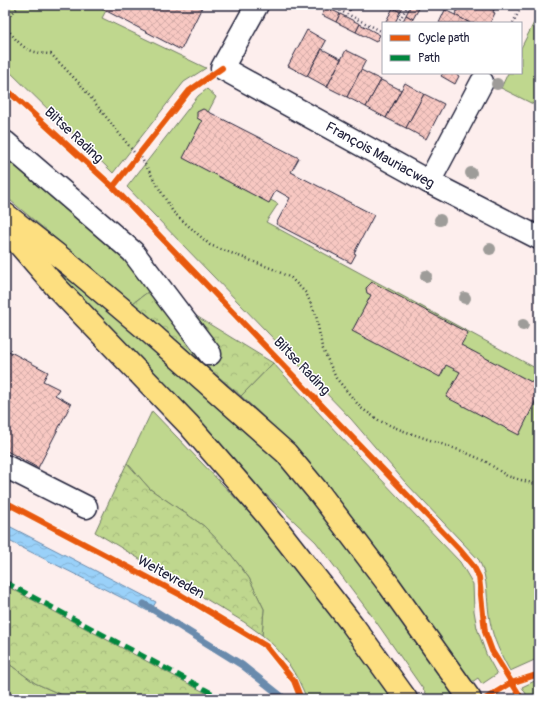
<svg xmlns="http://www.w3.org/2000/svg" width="544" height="704" font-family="Pangolin,sans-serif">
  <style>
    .green { fill: #bfd78e; stroke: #707c64 }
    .forest { fill: url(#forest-crowns); stroke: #707c64 }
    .water { fill: url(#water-waves); stroke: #6a8bad }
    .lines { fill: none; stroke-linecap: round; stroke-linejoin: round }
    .stream { stroke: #6a8bad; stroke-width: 7 }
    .building { fill: url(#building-cross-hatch); stroke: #22223b }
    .minor-casing { stroke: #22223b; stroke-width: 25 }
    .major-casing { stroke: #22223b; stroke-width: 25 }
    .path { stroke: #22223b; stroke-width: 2.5; stroke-dasharray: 1 3; stroke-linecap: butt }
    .minor { stroke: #fff; stroke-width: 22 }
    .major { stroke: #fddf80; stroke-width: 22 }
    .quiet { stroke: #00873e; stroke-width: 5; stroke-dasharray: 10 5; stroke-linecap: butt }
    .cycleway-casing { stroke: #fff; stroke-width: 8 }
    .cycleway { stroke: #e8590c; stroke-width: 6 }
    .tree { fill: #9e9c99 }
    .labels { text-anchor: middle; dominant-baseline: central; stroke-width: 3; stroke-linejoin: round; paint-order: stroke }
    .street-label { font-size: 14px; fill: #22223b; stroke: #fff }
  </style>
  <defs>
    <pattern id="forest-crowns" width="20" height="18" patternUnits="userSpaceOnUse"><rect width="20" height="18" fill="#bfd78e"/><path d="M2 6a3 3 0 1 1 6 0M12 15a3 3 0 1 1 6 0" fill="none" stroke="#a4b87b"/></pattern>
    <pattern id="water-waves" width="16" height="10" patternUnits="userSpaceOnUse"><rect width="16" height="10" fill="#9ad1f9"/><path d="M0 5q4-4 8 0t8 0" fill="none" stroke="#84b3d6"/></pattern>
    <pattern id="building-cross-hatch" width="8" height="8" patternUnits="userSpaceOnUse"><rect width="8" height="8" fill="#f8c8c2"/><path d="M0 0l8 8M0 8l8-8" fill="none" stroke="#d4aca8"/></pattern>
  </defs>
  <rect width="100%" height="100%" fill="#fdeeed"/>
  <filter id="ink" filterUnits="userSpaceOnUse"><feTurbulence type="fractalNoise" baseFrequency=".025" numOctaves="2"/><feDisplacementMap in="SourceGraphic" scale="8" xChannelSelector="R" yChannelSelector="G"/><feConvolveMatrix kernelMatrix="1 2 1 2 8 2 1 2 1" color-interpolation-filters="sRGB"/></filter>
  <g filter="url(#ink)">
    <g class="green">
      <path d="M5,5h104l-7,13 104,50 -22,14 -71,91 -108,-106z"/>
      <path d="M538,15l1,1v91l-38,-19 7,-15h13v-25z"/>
      <path d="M207,89l9,8 -30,57 92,50 -12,18 273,148v288l-29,13c-9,-16 -17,-32 -20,-50 -4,-21 -1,-41 -11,-61l-74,-78 -54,-63 -224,-232 71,-91z"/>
      <path d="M5,158l57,39 90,92 -19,14 -128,-107z"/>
      <path d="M67,274l209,182 61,76 118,161 -6,6h-19l-58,-83 -56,-74 -57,-54 -100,-108 -97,-100v-4z"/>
      <path d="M273,363l65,71 122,128 13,22 1,27 3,17 9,26 11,20 -15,10 -4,-6 -9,6c-70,-98 -137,-208 -228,-288z"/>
      <path d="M152,411l117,122 80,105 44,61h-86c-10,-24 -24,-48 -45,-64l2,-26 -15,-31 -20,-26 -25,-26 -54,-37 -23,-26z"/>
      <path d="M5,661l30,22 36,16h-66z"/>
      <path d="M539,679v20h-10l-7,-12z"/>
    </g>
    <g class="forest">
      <path d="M152,289l121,74 -32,33 -108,-93z"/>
      <path d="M127,463l23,26 54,37 25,26 20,26 15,31 -2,26 -18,-13 -149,-90z"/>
      <path d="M5,585l212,114h-146l-36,-16 -30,-22z"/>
    </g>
    <path class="water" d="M5,524l151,78 -6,10 -145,-73z"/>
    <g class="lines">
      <path class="stream" d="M144,604l98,61 39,31"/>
    </g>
    <g class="building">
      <path d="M95,5h108l-22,45z"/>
      <path d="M337,5h16l-3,6z"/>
      <path d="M394,5h10l-4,7 -7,-4z"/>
      <path d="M411,5h10l-8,14 -7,-4z"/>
      <path d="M460,5h24l10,5 -1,2 2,1 -5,10h-20l-15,-8z"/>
      <path d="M326,7l14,7 -4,8 -14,-7z"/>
      <path d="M393,8l7,4 -5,11h-10z"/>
      <path d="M445,10l10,5 15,8h-31z"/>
      <path d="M340,14l20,10 -4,8 -20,-10z"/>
      <path d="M406,15l7,4 -2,4h-9z"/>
      <path d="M360,24l20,11 -4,7 -20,-10z"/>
      <path d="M307,30l19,11 -19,35 -19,-10z"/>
      <path d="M322,49l19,10 -14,28 -20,-11z"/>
      <path d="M346,50l20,10 -19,37 -20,-10z"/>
      <path d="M361,70l20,10 -15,27 -19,-10z"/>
      <path d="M443,73h11l5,3 -4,8 -14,-8z"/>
      <path d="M381,80l20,10 -15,28 -20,-11z"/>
      <path d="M405,83l19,11 -18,34 -20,-10z"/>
      <path d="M424,94l20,10 -18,35 -20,-11z"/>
      <path d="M203,109l96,49 -8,14 83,43 -20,38 2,1 -5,9 -75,-39 14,-26 -14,-8 -7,13 -86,-45 19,-37 -5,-3v-6z"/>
      <path d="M372,282l96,51 -7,12 78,41v8l-20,41 -73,-38 14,-25 -14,-7 -6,12 -88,-46 19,-36 -4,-2 -1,-5z"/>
      <path d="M5,349l43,23 -5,9 16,8 -4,6 16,9 -33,64 -33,-18z"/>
    </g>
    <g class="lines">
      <defs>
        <g id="minor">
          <path d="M257,5l-35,63 207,114 110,56"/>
          <path d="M5,142l128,110 77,102"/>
          <path d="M429,182l53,-100"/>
          <path d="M5,466l81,41"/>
        </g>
        <g id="major">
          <path d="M5,214l65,51 77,65 139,123 34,41 69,91 81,114"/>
          <path d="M5,228l52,60 132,137 77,89 86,110 54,75"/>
        </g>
      </defs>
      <use href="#minor" class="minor-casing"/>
      <use href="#major" class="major-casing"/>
      <g class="path">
        <path d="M329,5l54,27"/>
        <path d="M5,21l15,-16"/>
        <path d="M398,23l10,-18"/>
        <path d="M513,23l9,-18"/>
        <path d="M5,26c15,19 20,27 46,28l29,30 57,72"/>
        <path d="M139,154l34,58 37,33 63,24 18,9 15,15 10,22 6,32 14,31 25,30 19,13 21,9 61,21 23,10 22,15 32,9"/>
      </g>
      <use href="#minor" class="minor"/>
      <use href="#major" class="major"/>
      <path class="quiet" d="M5,582l218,117"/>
      <defs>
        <g id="cycleway">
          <path d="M5,88l108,99 346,362 15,18 5,10 6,55 7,19 30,48"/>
          <path d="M113,187l76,-96 33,-23"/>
          <path d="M5,502l176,93 85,51 28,35 7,18"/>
          <path d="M485,699l26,-16 28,-9"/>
        </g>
      </defs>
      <use href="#cycleway" class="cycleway-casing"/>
      <use href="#cycleway" class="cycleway"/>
    </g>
    <g class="tree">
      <circle cx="497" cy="84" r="6"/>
      <circle cx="471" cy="173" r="6"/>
      <circle cx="440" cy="220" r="6"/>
      <circle cx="490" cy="249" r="6"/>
      <circle cx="426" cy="276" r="6"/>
      <circle cx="465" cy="298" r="6"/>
      <circle cx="523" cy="325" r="6"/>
    </g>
  </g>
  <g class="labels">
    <g class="street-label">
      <text transform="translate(74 135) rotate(43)">Biltse Rading</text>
      <text transform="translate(380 155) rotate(29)">François Mauriacweg</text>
      <text transform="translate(302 366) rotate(46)">Biltse Rading</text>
      <text transform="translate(171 577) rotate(29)">Weltevreden</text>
    </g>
  </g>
  <rect width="544" height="704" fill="none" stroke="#fff" stroke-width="20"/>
  <rect x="10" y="10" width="524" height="684" fill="none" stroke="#22223b" stroke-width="1.5" filter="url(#ink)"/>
  <rect x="382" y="22" width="140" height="52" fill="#ffffff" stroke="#a7a7b1"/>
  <rect x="390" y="35" width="20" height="6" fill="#e8590c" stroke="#a7a7b1"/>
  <text x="418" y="42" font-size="12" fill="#22223b">Cycle path</text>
  <rect x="390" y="55" width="20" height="6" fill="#00873e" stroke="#a7a7b1"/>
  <text x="418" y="62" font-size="12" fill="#22223b">Path</text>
</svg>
